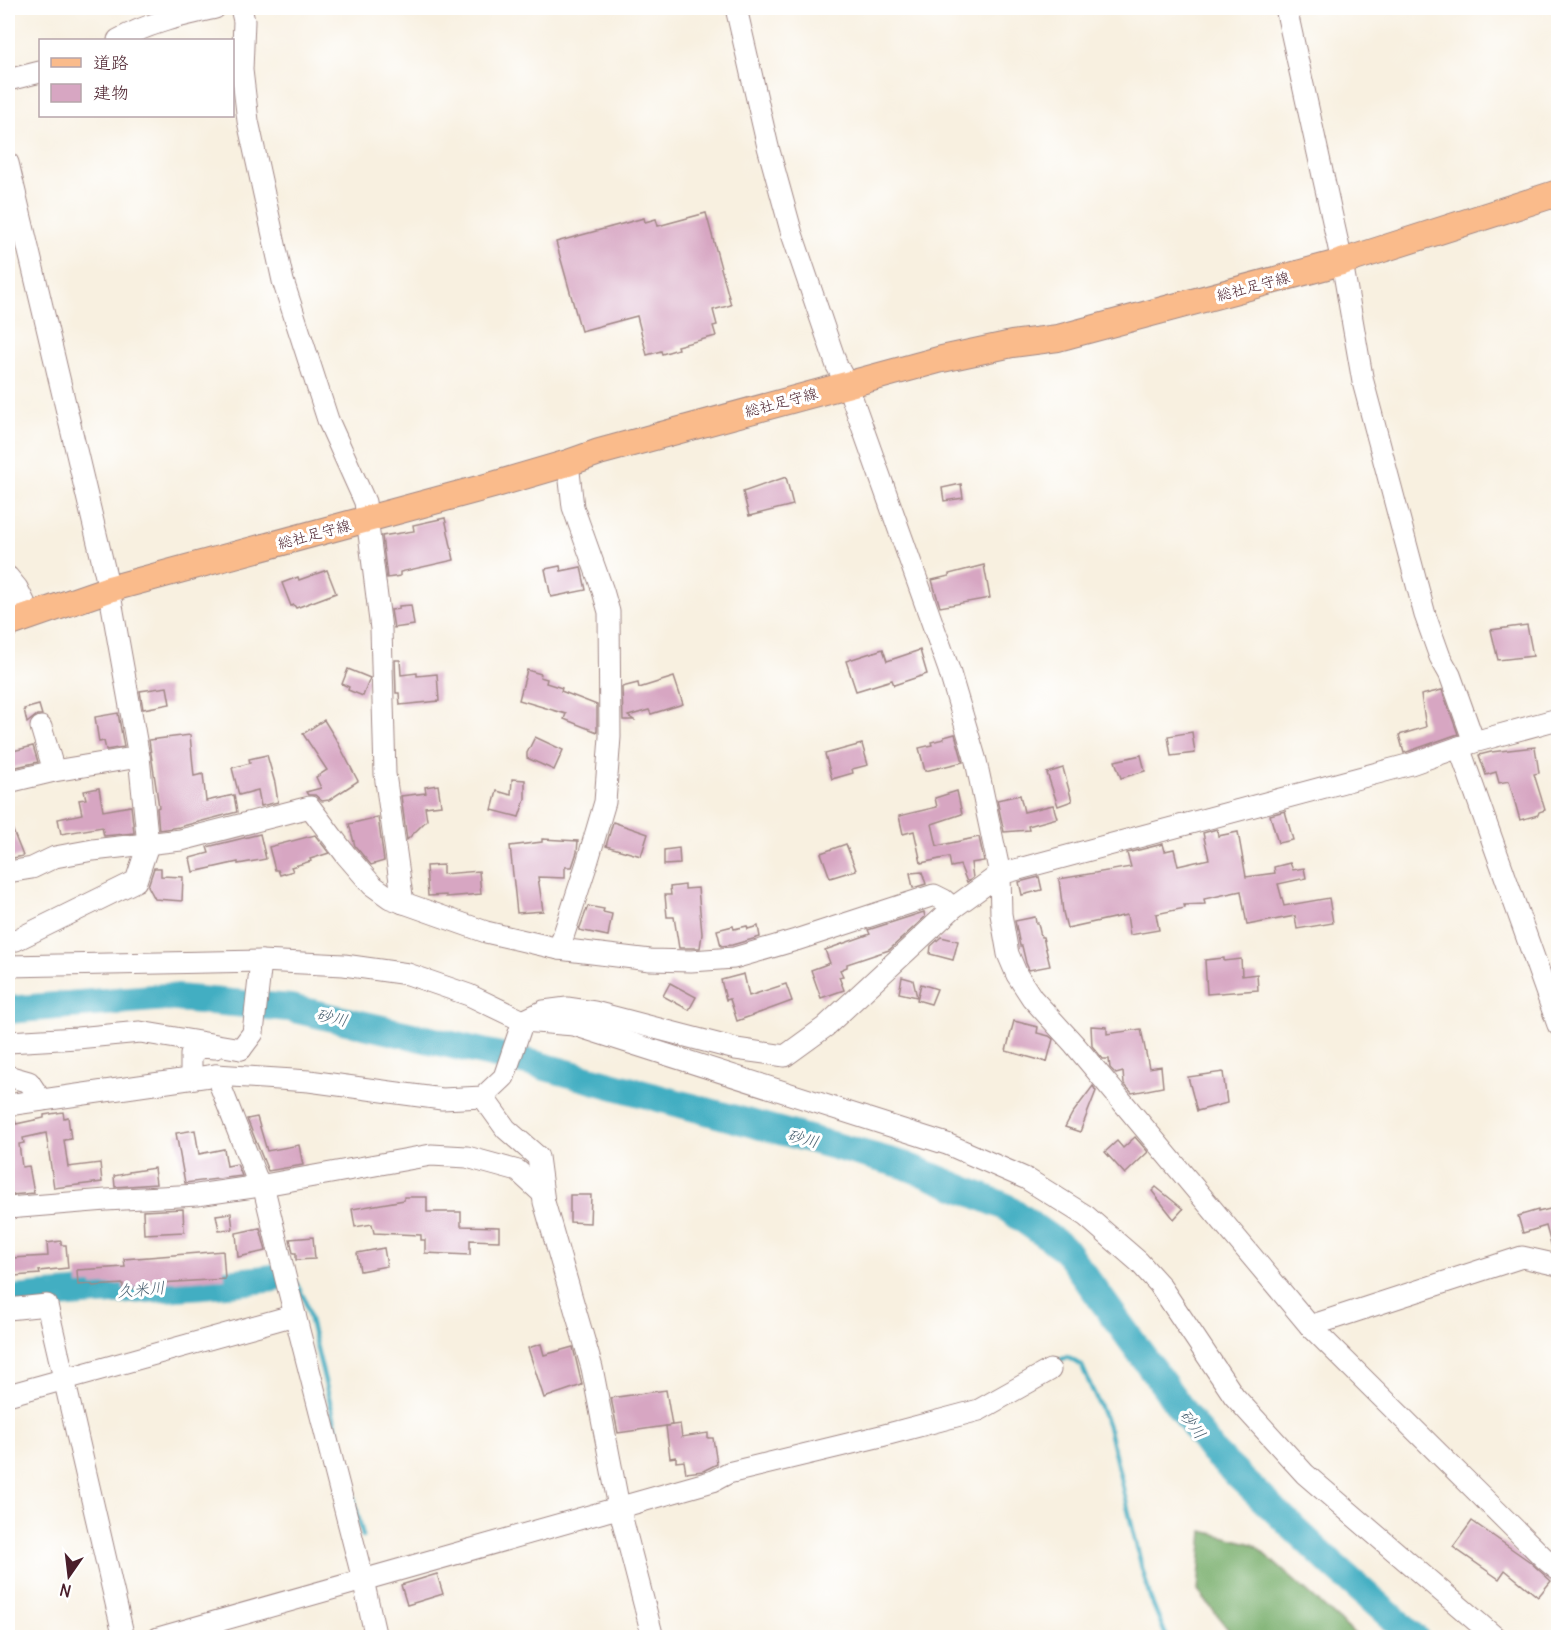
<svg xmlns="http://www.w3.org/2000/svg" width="1566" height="1645" font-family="Delius,'Klee One',sans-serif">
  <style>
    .forest { fill: #78ae6c; stroke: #61664c; stroke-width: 1.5 }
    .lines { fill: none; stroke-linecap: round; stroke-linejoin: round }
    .stream { stroke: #43aec2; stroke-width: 4.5 }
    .river { stroke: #43aec2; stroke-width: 28 }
    .building { fill: #d7a6c2 }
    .minor-casing { stroke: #a18886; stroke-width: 23 }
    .major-casing { stroke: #a18886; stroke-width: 28 }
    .minor { stroke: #fff; stroke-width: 21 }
    .major { stroke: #fabb8b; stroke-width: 26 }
    .labels { text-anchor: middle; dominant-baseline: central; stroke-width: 6; stroke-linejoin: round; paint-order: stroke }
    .street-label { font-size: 15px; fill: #4a1f2b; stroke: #fff }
    .water-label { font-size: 16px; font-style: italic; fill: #475f6f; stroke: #fff }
  </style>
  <rect width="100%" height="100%" fill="#fff"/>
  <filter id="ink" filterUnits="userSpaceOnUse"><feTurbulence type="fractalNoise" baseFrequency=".0167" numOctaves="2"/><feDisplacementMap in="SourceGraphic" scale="12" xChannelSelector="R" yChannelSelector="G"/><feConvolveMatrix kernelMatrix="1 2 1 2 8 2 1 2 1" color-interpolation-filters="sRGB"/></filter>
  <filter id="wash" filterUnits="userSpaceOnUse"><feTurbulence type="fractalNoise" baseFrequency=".008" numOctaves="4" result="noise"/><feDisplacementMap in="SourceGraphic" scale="24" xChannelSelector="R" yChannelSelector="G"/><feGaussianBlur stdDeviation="1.35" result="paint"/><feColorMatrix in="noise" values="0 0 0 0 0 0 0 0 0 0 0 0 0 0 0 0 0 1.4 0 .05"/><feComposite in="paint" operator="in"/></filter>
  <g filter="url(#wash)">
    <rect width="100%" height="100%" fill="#f8f0e0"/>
    <path class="forest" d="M1203,1531l50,13 105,93h-124l-36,-46z"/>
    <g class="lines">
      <g class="stream">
        <path d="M295,1281l10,19 58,236"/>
        <path d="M1053,1363l14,-6 15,9 26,60 34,142 8,29 17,41"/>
      </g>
      <g class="river">
        <path d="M8,1010l157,-13 125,11 237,54 377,103 100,41 60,42 148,203 123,116 80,71"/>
        <path d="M13,1299c86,-9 174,-10 261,-21"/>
      </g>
    </g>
    <g id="blocks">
      <g class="building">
        <path d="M706,213l25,92 -18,5 4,15 -4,1 3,10 -39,10 1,3 -16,5 -1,-3 -14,4 -10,-39 -56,15 -25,-89 88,-24 1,4 11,-3 2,7z"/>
        <path d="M786,477l7,28 -44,11 -6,-24z"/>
        <path d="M961,484l2,14 -19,3 -2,-13z"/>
        <path d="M445,518l9,42 -54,12v4l-13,2 -5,-42 32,-5 -1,-6z"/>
        <path d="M984,565l6,33 -50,9 -8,-27 17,-4v-2z"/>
        <path d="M560,566l1,5 20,-4 5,23 -35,7 -6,-28z"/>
        <path d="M327,570l9,23 -40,15 -2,-3 -3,1 -9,-23 16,-6 1,3z"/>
        <path d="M411,605l3,20 -20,3 -3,-18 8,-1v-3z"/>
        <path d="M1527,625l6,31 -35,4 -7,-30z"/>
        <path d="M883,649l4,12 33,-11 7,24 -33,11 -2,-5 -36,11 -10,-30z"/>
        <path d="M395,660h5l1,15 16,-2v3l20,-2 2,27 -39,4 -1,-12h-3z"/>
        <path d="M348,669l22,9 -7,18 -15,-6 1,-3 -7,-3z"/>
        <path d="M527,670l14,4 -1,3 7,2 -1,4 16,5 -1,3 36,14v27l-33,-13 2,-5 -47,-14z"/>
        <path d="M674,677l9,27 -32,10 -2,-4 -21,6 6,4h-11l-1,-33 16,-4 1,5z"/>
        <path d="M167,687l3,17 -27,5 -3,-18z"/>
        <path d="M1442,690l16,44 -54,19 -5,-18 27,-8 -5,-32z"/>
        <path d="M39,705l3,10h-5l-10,8 -3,-14z"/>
        <path d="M118,713l6,34 -18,3 -2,-9 -5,1 -4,-25z"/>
        <path d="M324,720l13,21 21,40 -29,19 -7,1 -7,-6h-7l-2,-3 15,-4 -5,-11 11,-7 -24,-36z"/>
        <path d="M1192,732l3,21 -24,3 -3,-20z"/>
        <path d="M955,734l8,28 -38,9 -6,-23 13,-3 -1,-3 13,-3v-2z"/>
        <path d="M190,735l4,41 9,-2 3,27 28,-6 3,17 -58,15 -20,3 -2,-22 2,-1 -10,-67z"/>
        <path d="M535,737l28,13 -9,20 -27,-12v-5z"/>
        <path d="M862,744l6,21 -16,4 1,4 -21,6 -7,-25z"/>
        <path d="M33,746l5,16 -26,6 -3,-16z"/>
        <path d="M1535,747l4,26 -5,1 11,36 -6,2 -1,3 -18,5 -11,-39 -10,2 -3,-11 -10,3 -7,-20 12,-3z"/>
        <path d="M267,755l8,28 3,19 -17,4 -3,-16 -19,5 -7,-27 18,-5 -1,-4z"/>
        <path d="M1141,755l4,16 -24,7 -6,-17z"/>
        <path d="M1063,768l9,33 -14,5 -11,-33z"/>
        <path d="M512,779l13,1v19l-6,18 -27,-7 5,-19 14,4z"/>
        <path d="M438,785l3,20 -16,2 2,13 -20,20 -6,-44 25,-3 -1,-6z"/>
        <path d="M99,788l4,23 28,-5 3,27 -30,3 -2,-9 -41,7 -3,-15 24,-5 -3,-14 7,-1 -2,-8z"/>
        <path d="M957,791l5,23 -30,10 5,22 42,-9 5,24 -13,2 2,15 -6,4 -7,-17 -9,2 -2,-10 -28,6 -7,-32 -11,3 -4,-18 38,-9 -2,-9z"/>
        <path d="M1020,795l4,17 29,-7 4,13 -29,8 1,4 -25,2 -7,-32z"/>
        <path d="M1285,811l8,29 -15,3 -8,-28z"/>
        <path d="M378,817l6,44 -13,4 -16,-19 -6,-22z"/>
        <path d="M8,818l15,38 -15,3z"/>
        <path d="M613,822l35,12 -7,22 -35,-10z"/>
        <path d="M1217,829l1,7 20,-4 8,45 29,-4 -1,-6 16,-4 3,7 11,-2 2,10 -28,6 6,22 45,-8 4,25 -36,6 -2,-13 -48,9 -6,-34 -37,8 1,5 -21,1 1,3 -29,6 3,16 -29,5 -3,-20 -60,13 -4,-16 -4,-33 72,-12 -4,-14 36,-9 2,7 9,-2 4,17 31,-7 -6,-26z"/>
        <path d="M260,834l6,25 -28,5v-2l-45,10 -3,-14 19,-5 -2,-6z"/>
        <path d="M315,835l14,18 -19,6 1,2 -20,6 2,4 -13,4 -2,-5h-3l-6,-23z"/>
        <path d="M542,839l36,2 -1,11 -5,15h-7v11l-27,-1 5,34 -26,2 -7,-67 32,-4z"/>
        <path d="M846,844l10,26 -26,8 -9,-25z"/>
        <path d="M679,848l1,16 -16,1v-15z"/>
        <path d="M443,865v9l36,-3 2,23 -35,3v-2l-18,1 -2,-30z"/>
        <path d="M154,868h7v8l22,1 -1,24 -27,-2 -7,-13z"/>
        <path d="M922,872l4,12 -13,4 -3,-15z"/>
        <path d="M1039,877l3,13 -20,5 -3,-13z"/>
        <path d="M685,885v4l13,-1 4,46 -2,14h-21l-5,-31h-7l-2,-22h6l-1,-8z"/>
        <path d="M588,906l16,3 -1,3 9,2 -4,22 -29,-6z"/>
        <path d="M924,912l1,5 -36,33 -42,14v3l-7,3 3,6 -4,1 5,13 -23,8 -10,-28 19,-7 -5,-13 45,-16 -2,-4z"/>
        <path d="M1035,917l1,6h2l3,14h2l7,29 -21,4 -3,-7 -4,-17h-2l-5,-25z"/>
        <path d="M733,926l1,3 13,-3 1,3 10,-3 2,11 -28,8 -11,1 -4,-16z"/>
        <path d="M941,937l17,4 -5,19 -23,-6 1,-8z"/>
        <path d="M1224,958v3l17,-2 1,17 15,-2 1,16 -51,4 -2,-34z"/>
        <path d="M744,974l5,22 37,-12 6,17 -55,20 -7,-22 -4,1 -5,-20z"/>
        <path d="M902,977l11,3 4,17 -18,-4z"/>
        <path d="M670,983l26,14 -7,13 -26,-14z"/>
        <path d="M921,984l16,5 -6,15 -14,-4z"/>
        <path d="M1014,1021l24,6 -1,6 12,3 4,3 -6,23 -41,-11z"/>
        <path d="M1091,1026l16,1v7l34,-5 8,39 12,-2 2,21 -31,6 -8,-9 -1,-12 -7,2 -6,-6 -1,-9h-6l-11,-13z"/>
        <path d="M1223,1072l4,31 -30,8 -9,-34z"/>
        <path d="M1093,1086l3,5 -16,41 -15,-5 7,-13z"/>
        <path d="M63,1112l1,6 4,-1 3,22 -7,1 4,27 32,-4 2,19 -48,6 -8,-55 -23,5 1,5 -5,1 3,23 7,-1 5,27 -24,2 -2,-21v-54l7,-1 1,5 28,-6v-3z"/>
        <path d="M257,1117l10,34 32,-6 4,20 -35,6 -21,-52z"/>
        <path d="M195,1130l4,24 25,-5 3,17 10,-2 5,12 -57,7 -9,-50z"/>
        <path d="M1135,1137l13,15 -23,22 -20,-22 12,-11 6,7z"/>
        <path d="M154,1168l2,16 -41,3 -1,-11 15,-3v-1z"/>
        <path d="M1156,1187l27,22 -9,10 -22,-28z"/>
        <path d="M570,1195h21l-1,28 -20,-1z"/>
        <path d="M404,1197h23v15h34v14l38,1v14l-29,-1v15l-45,-2v-13h-4v-5l-47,-2 -2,-9 -17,3 -3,-18 52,-9z"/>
        <path d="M1558,1207v45l-5,-1 -7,-25 -23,7 -5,-17 20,-6v2z"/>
        <path d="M183,1209l1,23 -40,2 -1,-23z"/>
        <path d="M231,1213l2,16 -14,1 -3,-15z"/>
        <path d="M260,1228l6,23 -28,6 -2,-24z"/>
        <path d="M313,1237l2,22 -19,1v-7h-3l-3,-14z"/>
        <path d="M61,1241v4h5l2,23 -29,3 1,3 -26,2 -2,-18 36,-2 -1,-13z"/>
        <path d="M384,1248l3,18 -27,5 -3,-18z"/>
        <path d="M223,1251l2,28 -81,5v4l-21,1v-5l-30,2 -2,-2 -13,1 -1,-15 48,-3 -1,-8z"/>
        <path d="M541,1344l3,11 29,-8 9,38 -38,13 -16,-50z"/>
        <path d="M666,1390l6,35 -54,8 -7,-35z"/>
        <path d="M680,1424l2,13 26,-4v5h5l4,26 -14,7 -17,2 -2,-12 -8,1v-5l-6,1 -4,-32z"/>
        <path d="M1472,1521l57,40 22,20 -13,16 -33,-27 -6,9 -46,-32z"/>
        <path d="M437,1574l6,20 -36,11 -6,-20z"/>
      </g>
    </g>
  </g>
  <g filter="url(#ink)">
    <use href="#blocks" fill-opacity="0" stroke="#a18886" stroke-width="1.5"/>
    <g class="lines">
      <defs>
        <g id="minor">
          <path d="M241,8l3,13 -2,49 6,51 35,160 45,139 37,82 16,127 4,145 18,129"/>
          <path d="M736,8l32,139 24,87 45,132 10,18 102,286 27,91 24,113 1,40 7,40 9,21 15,23 42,46 236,282 236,234 12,10"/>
          <path d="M1286,8l56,254 21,120 62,233 15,42 10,18 24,67"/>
          <path d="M118,40c30,-17 63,-24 97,-32"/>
          <path d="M8,80l32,-8"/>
          <path d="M8,163l101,426 30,168 9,88 -12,36 -120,59 -8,1"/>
          <path d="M8,577l9,11 14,28"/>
          <path d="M41,727l13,44"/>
          <path d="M1459,747l99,278"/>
          <path d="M8,782l46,-11 85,-14"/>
          <path d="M8,872l24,-4 23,-11 38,-7 88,-10 129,-33 36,48 26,30 18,13 96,34 73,17 91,11 41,1 43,-3 62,-18 138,-45 10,5 9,8"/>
          <path d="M559,949l28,-86 18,-61 5,-65 -1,-125 -6,-21 -30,-84 -5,-44"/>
          <path d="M8,966l253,-5 83,4 64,9 61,21 54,26 51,4 373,119 80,35 59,37 53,46 20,22 75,112 71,78 191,164"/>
          <path d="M8,1042l69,-4 63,-6 101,17"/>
          <path d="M241,1049l12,-16 8,-72"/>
          <path d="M216,1075l40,102 9,16 20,83 78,304 13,58"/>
          <path d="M8,1076l21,6 12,18"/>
          <path d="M191,1078v-23l9,-8 15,1"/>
          <path d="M483,1097l23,32 32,28 6,45 48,166 27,139 34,131"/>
          <path d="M8,1105l208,-30 93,6 133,18 41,-2 21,-20 19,-56 21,-10 23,-3 27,4 142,37 49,7 40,-29 128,-119 47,-34 411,-110 63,-22 84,-23"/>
          <path d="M8,1208l98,-8 91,-5 56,-8 178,-32 36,2 51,14 24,22"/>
          <path d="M8,1309l39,-4 77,333"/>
          <path d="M1310,1326l212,-69 36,8"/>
          <path d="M8,1395l287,-80"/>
          <path d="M158,1638l555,-157 15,-8 153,-37 98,-26 71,-40"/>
        </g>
        <path id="major" d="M8,624l101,-35 384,-104 75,-22 31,-11 343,-93 70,-15 46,-6 284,-76 216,-69"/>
      </defs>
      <use href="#minor" class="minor-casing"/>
      <use href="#major" class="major-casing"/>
      <use href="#minor" class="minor"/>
      <use href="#major" class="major"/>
    </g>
  </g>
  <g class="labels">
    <g class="street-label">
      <text transform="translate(1253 286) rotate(-15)">総社足守線</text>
      <text transform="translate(781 402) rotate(-15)">総社足守線</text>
      <text transform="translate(314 534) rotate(-15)">総社足守線</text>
    </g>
    <g class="water-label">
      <text transform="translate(332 1017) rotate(13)">砂川</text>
      <text transform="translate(803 1138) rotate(15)">砂川</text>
      <text transform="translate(141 1289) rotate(-5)">久米川</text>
      <text transform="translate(1193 1424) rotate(54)">砂川</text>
    </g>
  </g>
  <rect width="1566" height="1645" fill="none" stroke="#fff" stroke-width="30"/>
  <rect x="39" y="39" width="195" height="78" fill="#ffffff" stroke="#b7a5aa" stroke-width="1.5"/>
  <rect x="51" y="58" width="30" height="9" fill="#fabb8b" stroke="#b7a5aa" stroke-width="1.5"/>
  <text x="93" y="69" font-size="18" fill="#4a1f2b">道路</text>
  <rect x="51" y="84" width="30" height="18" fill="#d7a6c2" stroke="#b7a5aa" stroke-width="1.5"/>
  <text x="93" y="99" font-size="18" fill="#4a1f2b">建物</text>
  <g transform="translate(69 1576) rotate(194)" stroke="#ffffff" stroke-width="4.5" paint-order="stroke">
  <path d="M0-4.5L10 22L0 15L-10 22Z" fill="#4a1f2b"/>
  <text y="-9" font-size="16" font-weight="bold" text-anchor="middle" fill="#4a1f2b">N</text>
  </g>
</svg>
